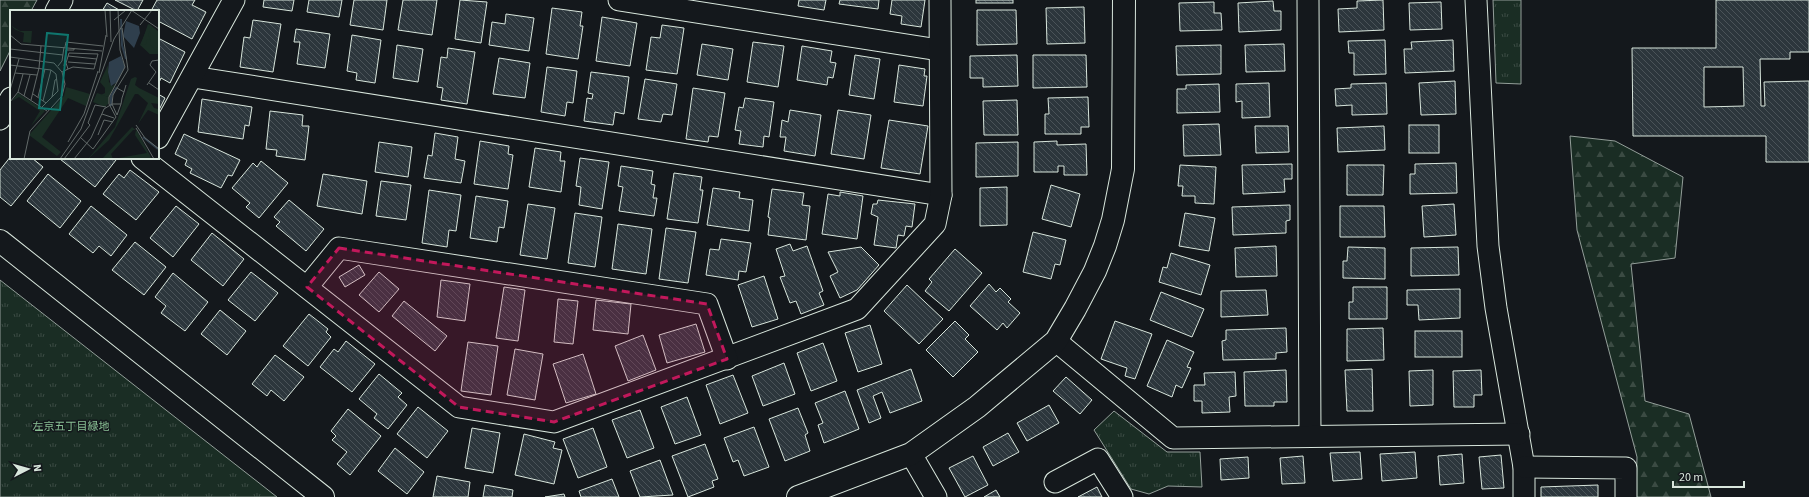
<svg xmlns="http://www.w3.org/2000/svg" width="1809" height="497" font-family="'Source Sans 3','Noto Sans JP',sans-serif">
  <style>
    .grass { fill: url(#grass-tufts); stroke: #939e99 }
    .forest { fill: url(#forest-firs); stroke: #939e99 }
    .building { fill: url(#building-back-hatch); stroke: #d8e6dc; fill-rule: evenodd }
    .lines { fill: none; stroke-linecap: round; stroke-linejoin: round }
    .street-casing { stroke: #d8e6dc; stroke-width: 23 }
    .secondary-casing { stroke: #d8e6dc; stroke-width: 24 }
    .street { stroke: #14181c; stroke-width: 21 }
    .secondary { stroke: #14181c; stroke-width: 22 }
    .marked { fill: #c2185b; fill-opacity: 0.2; stroke: #c2185b; stroke-width: 3; stroke-dasharray: 8 5; stroke-linejoin: round }
    .labels { text-anchor: middle; dominant-baseline: central; stroke-width: 3; stroke-linejoin: round; paint-order: stroke }
    .park-label { font-size: 11px; fill: #8ac095; stroke: #14181c }
    .inset-river { fill: none; stroke: #2f3f4d; stroke-width: 2 }
    .inset-road { fill: none; stroke: #626a69; stroke-width: 1 }
    .view { fill: #0f766e; fill-opacity: 0.15; stroke: #0f766e; stroke-width: 2 }
    .inset-edge { fill: none; stroke: #d8e6dc; stroke-width: 2 }
  </style>
  <defs>
    <pattern id="grass-tufts" width="24" height="20" patternUnits="userSpaceOnUse"><rect width="24" height="20" fill="#1a2d24"/><path d="M3 7l-1-3M5 7V3M7 7l1-3M15 17l-1-3M17 17v-4M19 17l1-3" fill="none" stroke="#3b4b43"/></pattern>
    <pattern id="forest-firs" width="22" height="20" patternUnits="userSpaceOnUse"><rect width="22" height="20" fill="#1a2d24"/><path d="M5 1l3.5 6h-7zM16 11l3.5 6h-7z" fill="#3b4b43"/></pattern>
    <pattern id="building-back-hatch" width="6" height="6" patternUnits="userSpaceOnUse"><rect width="6" height="6" fill="#2c363c"/><path d="M-1 5l2 2M0 0l6 6M5-1l2 2" fill="none" stroke="#4a5358"/></pattern>
  </defs>
  <rect width="100%" height="100%" fill="#14181c"/>
  <g class="grass">
    <path d="M1493,0h28v84l-25,-1z"/>
    <path d="M0,280l277,217h-277z"/>
    <path d="M1114,411l53,41h33l2,35 -34,-1 -19,8 -18,-5 -37,-59z"/>
  </g>
  <g class="forest">
    <path d="M0,0h37l-6,11h-20v38l-11,22z"/>
    <path d="M1570,136l45,5 68,36 -8,81 -44,6 14,137 44,13 22,83h-75l1,-40 -60,-227z"/>
  </g>
  <g class="building">
    <path d="M115,0h28l-6,11z"/>
    <path d="M157,0h38l-3,5 14,7 -14,27 -34,-18v-10h-7z"/>
    <path d="M264,0h30l-2,11 -29,-4z"/>
    <path d="M309,0h33l-3,17 -32,-5z"/>
    <path d="M354,0h33l-4,30 -33,-5z"/>
    <path d="M403,0h34l-5,35 -34,-5z"/>
    <path d="M460,0l27,2 -6,41 -26,-4z"/>
    <path d="M799,0h27l-2,10 -26,-4z"/>
    <path d="M840,0h39l-1,9 -39,-5z"/>
    <path d="M892,0h33l-4,27 -20,-3 1,-8 -12,-2z"/>
    <rect x="976" y="0" width="37" height="3"/>
    <path d="M1383,0l1,30 -45,2 -1,-23 19,-1v-7z"/>
    <path d="M1716,0h93v52h-19v7h-30l1,47h4l-1,-24 45,-1v81h-43v-26h-133l-1,-88h84zM1704,67h39l1,39 -40,1z"/>
    <path d="M1273,1l1,10h7v19l-42,2 -1,-29z"/>
    <path d="M1214,2v11h7l1,17 -42,1 -1,-28z"/>
    <path d="M1441,2l1,27 -32,1 -1,-27z"/>
    <path d="M107,3l14,8h-19z"/>
    <path d="M1084,7l1,36 -38,1 -1,-36z"/>
    <path d="M552,8l30,4 -2,14h3l-5,33 -32,-5z"/>
    <path d="M977,10h39l1,34 -40,1z"/>
    <path d="M506,14l28,4 -5,33 -40,-6 3,-23 13,2z"/>
    <path d="M602,17l35,6 -7,43 -34,-5z"/>
    <path d="M253,20l28,4 -8,48 -33,-5 4,-30 6,1z"/>
    <path d="M662,25l22,3 -7,46 -31,-4 5,-33 9,1z"/>
    <path d="M296,29l34,5 -5,34 -28,-4 3,-22h-6z"/>
    <path d="M352,35l29,5 -6,43 -19,-3 1,-7 -10,-2z"/>
    <path d="M158,38l27,14 -15,31 -9,-5 -3,7z"/>
    <path d="M1385,40l1,34 -32,1v-22h-5l-1,-12z"/>
    <path d="M1453,40l1,31 -49,2 -1,-24h8l-1,-7z"/>
    <path d="M753,42l31,4 -6,41 -31,-5z"/>
    <path d="M702,44l31,5 -5,31 -31,-5z"/>
    <path d="M1284,44l1,27 -39,1 -1,-27z"/>
    <path d="M397,45l26,4 -5,33 -25,-4z"/>
    <path d="M1221,45v29l-44,1 -1,-29z"/>
    <path d="M802,46l30,5 -2,11 6,1 -3,15 -5,-1 -1,8 -30,-5z"/>
    <path d="M448,48l27,4 -8,52 -26,-4 2,-12 -6,-1 4,-30 6,1z"/>
    <path d="M855,55l25,4 -6,40 -25,-4z"/>
    <path d="M1017,55l1,31 -35,1v-9h-13v-22z"/>
    <path d="M1033,55h53l1,32 -54,1z"/>
    <path d="M499,58l31,5 -5,35 -32,-4z"/>
    <path d="M899,65l26,4 -1,7h3l-4,30 -29,-4z"/>
    <path d="M547,67l30,4 -4,32 -6,-1 -2,14 -24,-4z"/>
    <path d="M591,72l38,5 -5,37 -9,-2 -2,13 -29,-4 3,-23 5,1 1,-5 -5,-1z"/>
    <path d="M645,79l32,5 -5,31 -9,-1 -2,8 -23,-3z"/>
    <path d="M1455,81l1,33 -35,1 -2,-32z"/>
    <path d="M1269,83l1,34 -28,1v-17l-6,1v-18z"/>
    <path d="M1386,83l1,31 -35,1v-10l-16,1 -1,-17 16,-1v-4z"/>
    <path d="M1219,84l1,28 -43,1v-24h9v-4z"/>
    <path d="M693,88l32,5 -7,44 -9,-1 -1,6 -22,-3z"/>
    <path d="M158,94l7,4 -7,14z"/>
    <path d="M1088,97l1,30h-8v7h-36v-20h4l-1,-16z"/>
    <path d="M745,98l29,4 -5,35 -5,-1 -1,11 -24,-3 2,-13 -6,-1 4,-23 4,1z"/>
    <path d="M202,99l50,8 -3,19 -4,-1 -2,14 -45,-7z"/>
    <path d="M1017,100l1,35h-34l-1,-34z"/>
    <path d="M790,110l31,5 -6,41 -31,-5 2,-14h-6l2,-17 6,2z"/>
    <path d="M838,110l33,5 -7,44 -33,-5z"/>
    <path d="M270,111l33,4 -1,11h7l-4,34 -29,-4 1,-6 -11,-1z"/>
    <path d="M889,120l39,6 -8,48 -39,-6z"/>
    <path d="M1219,124l2,31 -37,1 -1,-31z"/>
    <rect x="1409" y="125" width="30" height="28"/>
    <path d="M1255,126h33l1,26 -33,1z"/>
    <path d="M1384,126l1,24 -47,2 -1,-24z"/>
    <path d="M435,133l23,4 -3,22 10,2 -4,22 -37,-5 4,-23 4,1z"/>
    <path d="M184,134l56,26 -8,16 -4,-1 -7,13 -31,-15 2,-4 -7,-4 2,-5 -12,-6z"/>
    <path d="M480,141l29,5 -1,8 5,1 -5,34 -34,-5z"/>
    <path d="M1057,141v4l29,-1 1,31h-23v-9h-6v6h-24v-30z"/>
    <path d="M379,142l33,5 -4,30 -33,-5z"/>
    <path d="M1018,142v34l-42,1v-34z"/>
    <path d="M535,148l26,4 -1,9h5l-4,31 -32,-5z"/>
    <path d="M11,156v2h21l11,9 -32,39 -11,-9v-27z"/>
    <path d="M60,158h53l3,2 -21,27 -35,-28z"/>
    <path d="M580,158l29,4 -7,47 -23,-4 2,-18 -5,-1z"/>
    <path d="M261,161l27,22 -29,35 -13,-11 4,-4 -18,-15 21,-25 4,4z"/>
    <path d="M1456,163l1,30 -47,1v-20h5v-10z"/>
    <path d="M1292,164v15h-8l1,13 -42,2 -1,-29z"/>
    <path d="M1180,165l36,2 -2,37 -19,-1v-7h-13l1,-10h-5z"/>
    <path d="M1347,165h37l-1,30h-36z"/>
    <path d="M621,166l32,5 -2,13 4,1 -2,13h4l-3,18 -35,-5 4,-24 -5,-1z"/>
    <path d="M130,170l29,22 -23,28 -33,-26 16,-20 5,4z"/>
    <path d="M674,173l28,4 -2,13h3l-5,33 -31,-4z"/>
    <path d="M48,174l33,27 -21,27 -33,-27z"/>
    <path d="M323,174l44,7 -5,33 -45,-8z"/>
    <path d="M381,181l30,4 -5,35 -30,-4z"/>
    <path d="M1051,185l29,9 -9,33 -29,-8z"/>
    <path d="M1007,187v38l-27,1v-38z"/>
    <path d="M713,188l27,4 -1,6 14,2 -4,31 -42,-6z"/>
    <path d="M772,189l32,4 -2,12 8,1 -4,34 -38,-5 2,-17 -2,-1z"/>
    <path d="M429,190l32,5 -5,36 -7,-1 -2,17 -25,-4z"/>
    <path d="M840,192l23,4 -6,43 -35,-5 6,-40 12,2z"/>
    <path d="M476,196l32,5 -4,27 -5,-1 -2,15 -27,-4z"/>
    <path d="M289,200l35,29 -18,22 -30,-25 4,-4 -6,-5z"/>
    <path d="M878,200l37,4 -3,23 -6,-1 -2,10 -6,-1 -2,13 -22,-3 4,-28 -7,-3 2,-10h4z"/>
    <path d="M528,204l27,4 -8,51 -27,-4z"/>
    <path d="M1454,204l2,31 -32,2 -2,-31z"/>
    <path d="M1290,205v15l-4,1v12l-53,2 -1,-28z"/>
    <path d="M91,206l36,29 -16,21 -12,-10 -6,7 -24,-19z"/>
    <path d="M176,206l23,18 -26,33 -23,-19z"/>
    <path d="M1340,206h44l1,31h-45z"/>
    <path d="M575,213l27,4 -7,50 -27,-4z"/>
    <path d="M1185,213l30,5 -6,33 -30,-5z"/>
    <path d="M618,224l34,5 -6,45 -34,-5z"/>
    <path d="M666,228l30,4 -8,51 -29,-4z"/>
    <path d="M1033,232l33,8 -6,25 -5,-1 -4,15 -28,-7z"/>
    <path d="M212,233l32,26 -21,27 -32,-26z"/>
    <path d="M721,239l30,4 -5,29 -7,-1 -1,9 -32,-5 4,-26 9,1z"/>
    <path d="M135,242l31,25 -22,28 -32,-25z"/>
    <path d="M790,244l3,7 14,-5 16,45 -4,2 5,12 -23,9 -5,-13 -6,2 -10,-26 5,-1 -9,-27z"/>
    <path d="M1276,246l1,30 -41,1 -1,-29z"/>
    <path d="M861,247l18,18 -22,25 -17,8 -10,-22 8,-4 -10,-20z"/>
    <path d="M1348,247l37,1v31l-42,-1v-17h4z"/>
    <path d="M1458,247l1,28 -48,1v-28z"/>
    <path d="M955,249l27,24 -33,38 -24,-20 7,-9 -3,-3z"/>
    <path d="M1171,253l39,12 -9,30 -42,-13 4,-15 4,1z"/>
    <path d="M359,265l6,10 -20,12 -6,-10z"/>
    <path d="M251,272l27,21 -23,28 -27,-21z"/>
    <path d="M379,272l20,17 -20,23 -20,-17z"/>
    <path d="M173,273l35,29 -23,29 -24,-18 5,-7 -11,-9z"/>
    <path d="M764,276l14,43 -26,8 -14,-42z"/>
    <path d="M441,280l29,4 -5,37 -28,-4z"/>
    <path d="M989,284l7,8 4,-4 11,11 -3,3 12,11 -13,15 -4,-5 -6,7 -27,-24z"/>
    <path d="M907,285l36,34 -24,25 -35,-33z"/>
    <path d="M504,287l21,3 -7,51 -22,-3z"/>
    <path d="M1353,287h34v32h-38v-17h4z"/>
    <path d="M1460,289v29l-41,2 -1,-15h-11v-15z"/>
    <path d="M1266,290l2,25 -47,2v-26z"/>
    <path d="M1161,292l43,17 -12,28 -42,-17z"/>
    <path d="M558,299l20,2 -5,43 -19,-2z"/>
    <path d="M596,300l35,4 -3,30 -35,-4z"/>
    <path d="M404,301l43,35 -12,15 -43,-35z"/>
    <path d="M220,310l26,21 -19,24 -26,-21z"/>
    <path d="M309,314l19,15 -2,3 5,5 -23,29 -25,-20z"/>
    <path d="M955,321l14,14 -4,4 13,13 -25,25 -27,-27z"/>
    <path d="M1115,321l37,13 -17,45 -10,-3 2,-8 -26,-9z"/>
    <path d="M696,324l9,28 -38,11 -8,-28z"/>
    <path d="M870,325l12,39 -24,8 -13,-39z"/>
    <path d="M1286,328l1,24 -11,1v6l-53,1 -1,-19 4,-1v-10z"/>
    <path d="M1383,328l1,32 -37,1v-32z"/>
    <rect x="1415" y="331" width="47" height="26"/>
    <path d="M643,335l13,35 -28,11 -13,-35z"/>
    <path d="M1167,340l27,12 -7,15 4,1 -9,20 -6,-3 -4,12 -25,-11z"/>
    <path d="M346,341l29,23 -23,28 -32,-25 14,-18 4,3z"/>
    <path d="M468,342l30,4 -7,49 -30,-4z"/>
    <path d="M823,343l14,38 -26,10 -14,-38z"/>
    <path d="M515,349l28,5 -8,46 -28,-5z"/>
    <path d="M583,354l13,40 -30,9 -13,-39z"/>
    <path d="M275,355l29,22 -20,24 -13,-11 -4,6 -15,-12z"/>
    <path d="M784,363l11,31 -32,12 -11,-30z"/>
    <path d="M911,369l11,32 -32,12 -8,-21 -9,4 8,22 -12,5 -12,-33z"/>
    <path d="M1372,369l1,42h-26l-2,-41z"/>
    <path d="M1286,370l1,32h-13v4h-29l-1,-34z"/>
    <path d="M1433,370v35l-23,1 -1,-35z"/>
    <path d="M1481,370l1,25h-8v12h-20l-1,-36z"/>
    <path d="M1235,372l1,24 -7,1 1,15 -28,1v-12h-8v-16h11l-1,-12z"/>
    <path d="M379,374l23,19 -4,4 9,8 -19,24 -14,-11 3,-4 -18,-15z"/>
    <path d="M733,375l15,38 -28,11 -14,-39z"/>
    <path d="M1066,377l26,23 -12,14 -27,-23z"/>
    <path d="M845,391l14,38 -35,14 -6,-18 5,-2 -8,-20z"/>
    <path d="M687,397l14,38 -26,9 -14,-37z"/>
    <path d="M1049,405l10,18 -32,18 -10,-18z"/>
    <path d="M418,407l30,24 -21,27 -30,-24z"/>
    <path d="M798,408l10,25 -3,2 5,16 -25,10 -16,-42z"/>
    <path d="M348,409l33,27 -31,39 -13,-11 10,-12 -15,-12 4,-4 -5,-5z"/>
    <path d="M640,410l14,38 -27,10 -15,-38z"/>
    <path d="M754,427l15,40 -25,9 -6,-16 -5,2 -9,-24z"/>
    <path d="M472,428l28,5 -7,40 -28,-5z"/>
    <path d="M593,428l14,39 -29,11 -15,-39z"/>
    <path d="M1008,433l11,19 -26,14 -10,-19z"/>
    <path d="M524,434l31,8 -2,6 9,2 -8,34 -39,-9z"/>
    <path d="M705,444l13,35 -6,2 2,6 -26,10 -16,-41z"/>
    <path d="M395,448l29,24 -17,22 -29,-23z"/>
    <path d="M1360,452l2,27 -29,2 -3,-28z"/>
    <path d="M1415,452l2,26 -35,3 -2,-27z"/>
    <path d="M1462,454l2,29 -24,2 -2,-29z"/>
    <path d="M1501,455l3,33 -22,1 -3,-32z"/>
    <path d="M973,456l15,29 -23,12 -16,-29z"/>
    <path d="M1303,456l2,27 -23,1 -2,-26z"/>
    <path d="M1248,457l1,21 -28,2 -1,-21z"/>
    <path d="M660,460l13,35 -33,2 -10,-26z"/>
    <path d="M437,476l33,6 -2,15h-35z"/>
    <path d="M612,479l7,18h-38l-2,-6z"/>
    <path d="M485,485l28,5 -1,7h-29z"/>
    <path d="M1598,485v12h-57v-10z"/>
    <path d="M1097,487l5,10h-24z"/>
    <path d="M996,490l4,7h-16z"/>
    <path d="M564,494l1,3h-20z"/>
  </g>
  <g class="lines">
    <defs>
      <g id="street">
        <path d="M619,0l320,50"/>
        <path d="M1308,0l2,436"/>
        <path d="M1476,0l12,246 8,62 28,159v30"/>
        <path d="M56,11l6,-11"/>
        <path d="M193,77l748,118"/>
        <path d="M0,119l11,-21"/>
        <path d="M158,138l76,-138"/>
        <path d="M142,158l317,249 95,15 303,-113 78,-85 6,-29 -1,-195"/>
        <path d="M307,287l32,-39 368,56 20,55"/>
        <path d="M1056,341l117,97 346,-4"/>
        <path d="M911,454l25,43"/>
        <path d="M1524,467l102,1v29"/>
        <path d="M1055,482l43,-23 24,38"/>
      </g>
      <g id="secondary">
        <path d="M0,241l323,256"/>
        <path d="M798,497l113,-43 66,-47 79,-66 19,-32 20,-38 10,-25 8,-26 10,-51 1,-169"/>
      </g>
    </defs>
    <use href="#street" class="street-casing"/>
    <use href="#secondary" class="secondary-casing"/>
    <use href="#street" class="street"/>
    <use href="#secondary" class="secondary"/>
  </g>
  <path class="marked" d="M339,248l368,56 20,55 -173,63 -95,-15 -152,-120z"/>
  <g class="labels">
    <g class="park-label">
      <text x="71" y="426">左京五丁目緑地</text>
    </g>
  </g>
  <g transform="translate(10 10)">
    <rect width="149" height="149" fill="#14181c"/>
    <path d="M139,14l10,8v22h-9l-10,-9zM56,77l24,7 -4,12 -18,-8 -26,39 19,15 -4,4 -28,-21 35,-39zM87,83l12,4v6l-4,4 -12,-5z" fill="#1a2d24"/>
    <path d="M138,14l4,3 -4,8 3,5 -4,-1 -6,6zM0,15l10,6h12l-1,12 -8,-1 1,-9 -8,-3zM98,55l1,17 4,4 4,-4 -8,15 -8,-2 4,-2v-5l-5,-6zM125,67l2,1 -2,7 4,3 20,10v6l-8,-1 3,5 4,1 1,6 -11,-5 -10,14 10,-21 -10,-9h-3l-26,46 -21,19 27,-32 16,-48zM8,83l27,18 -14,15 9,-15 -21,-14 -7,4zM122,117l5,4 15,28h-50zM123,120h3l-1,5 12,18 -34,6 -2,-5z" fill="#1a2d24" fill-rule="evenodd"/>
    <path d="M142,17l7,5h-9l1,8 -1,5 6,5 3,-7v11h-9l-9,-9 5,-1 1,-4h4l-3,-5z" fill="#1a2d24"/>
    <path d="M116,11l13,5 1,7 -6,15 -11,-12zM111,46l4,11 -8,15 -6,4 -3,-14 1,-10z" fill="#2f3f4d"/>
    <path class="inset-river" d="M111,9l1,26 4,14M101,96v-10l6,-9M133,127l15,12"/>
    <path class="inset-road" d="M95,0l2,27M100,0l1,32M121,0l28,19M104,10l12,-10M130,15l12,-15M0,25l11,9 81,7M55,37l1,-5 37,4M0,39l53,6M58,46l29,3M0,47l44,6 8,9 3,12 -3,12 -32,35 -6,28M58,52l27,2M0,55l41,5 5,4 2,17 -16,16M48,56l4,-5 2,-14M54,56l2,-16h8v-2M52,62l6,-3 5,-2 21,2 4,-15 -29,-1 -3,10 2,6M146,62l-6,-7 2,-4 7,-1M5,63l22,2M89,63l7,-38M139,73l10,7M137,75l9,-13M107,78l11,-18 -6,-42M0,80l9,-31M8,82l29,19M114,82l-7,-4 -4,7 -1,9 5,11 4,-11 1,-6 2,-6 2,-7M23,84l13,9M14,86l6,-21M28,87l7,-28M42,87l3,-17 2,-1M21,90l8,-32 2,-22M33,91l8,-31M0,92l8,-10 5,-18M92,104l12,4M106,107l-7,-13v-7l16,-30 -5,-17 -2,-40M126,115l9,13 14,11M126,118l18,31M88,125l6,-15 9,2M70,127l13,12 23,-32M58,132l16,-28 14,-43M50,149l21,-30 33,-90 18,-29M54,149l26,-34 -2,-2 7,-18 11,2M64,149l17,-21 13,-29 8,-5h9"/>
    <path class="view" d="M37,23l21,2 -8,75 -21,-2z"/>
    <rect width="149" height="149" class="inset-edge"/>
  </g>
  <g transform="translate(28 469) rotate(84)" stroke="#14181c" stroke-width="3" paint-order="stroke">
  <path d="M0-3L7 15L0 10L-7 15Z" fill="#d8e6dc"/>
  <text y="-6" font-size="11" font-weight="bold" text-anchor="middle" fill="#d8e6dc">N</text>
  </g>
  <path d="M1673 481v6h71v-6" fill="none" stroke="#d8e6dc" stroke-width="2"/>
  <text x="1679" y="481" font-size="12" fill="#d8e6dc" stroke="#14181c" stroke-width="3" paint-order="stroke">20 m</text>
</svg>
